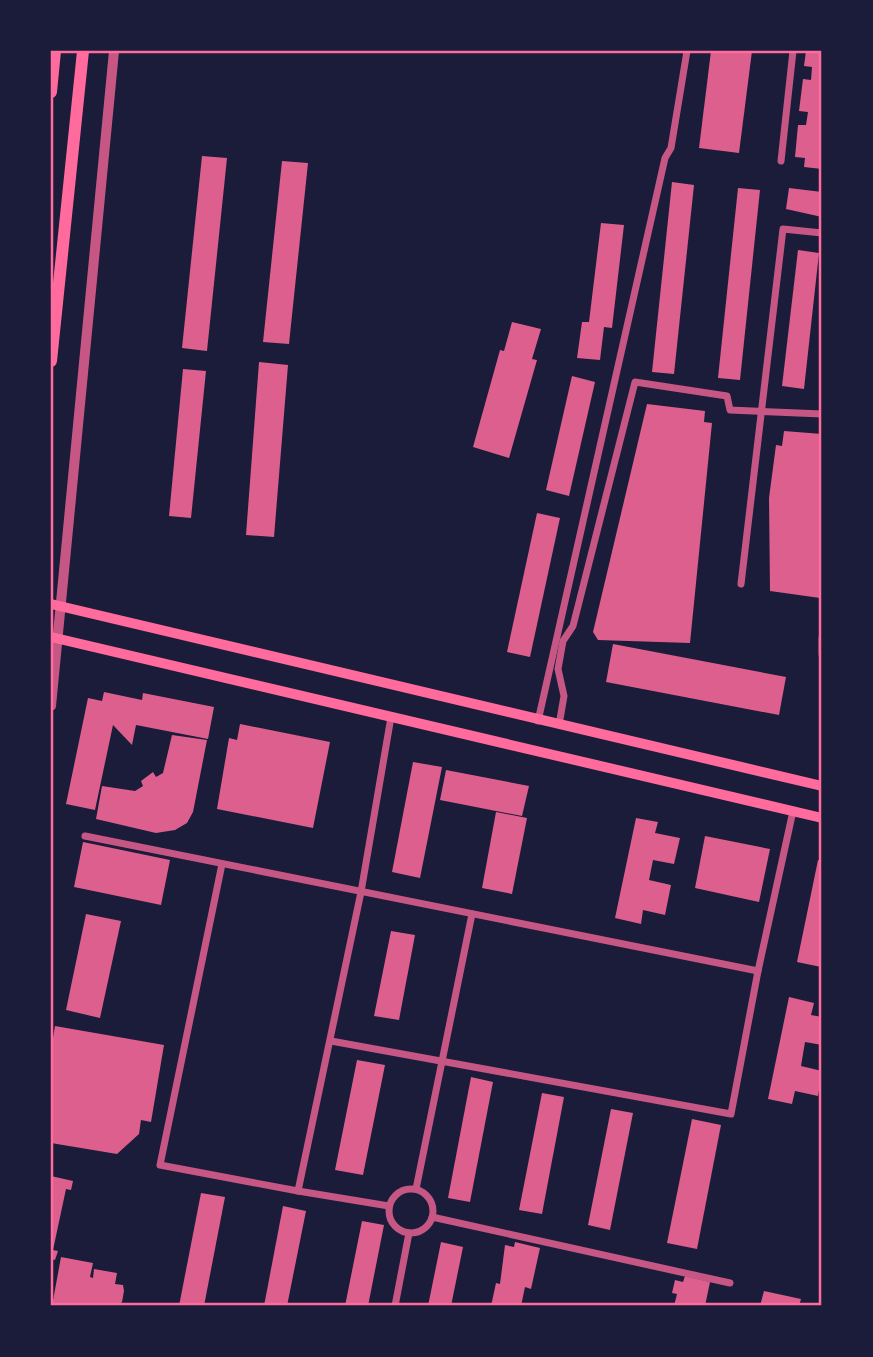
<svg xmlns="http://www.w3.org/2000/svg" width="873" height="1357" font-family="'Fira Sans Condensed',sans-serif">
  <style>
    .building { fill: #dd5f8e }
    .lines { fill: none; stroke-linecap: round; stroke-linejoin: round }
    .minor { stroke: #c65784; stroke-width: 7 }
    .tertiary { stroke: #c65784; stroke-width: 10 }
    .secondary { stroke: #ff6b9d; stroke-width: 10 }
    .trunk { stroke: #ff6b9d; stroke-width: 12 }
    .neatline { fill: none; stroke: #ff6b9d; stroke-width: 2.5 }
  </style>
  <rect width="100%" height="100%" fill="#1b1b3a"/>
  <g class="building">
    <path d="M711,51h41l-13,102 -40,-5z"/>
    <path d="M806,51h16v118l-18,-2 1,-9 -10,-1 3,-32h8l2,-13 -9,-1 4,-32 8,1 1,-13 -8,-1z"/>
    <path d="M202,156l25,2 -20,193 -25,-3z"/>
    <path d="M282,161l26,2 -19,181 -26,-2z"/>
    <path d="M672,182l22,3 -20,189 -22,-2z"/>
    <path d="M738,188l22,2 -20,190 -22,-2z"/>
    <path d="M789,188l33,4v25l-36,-8z"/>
    <path d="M601,223l23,2 -12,103 -8,-1 -4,33 -23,-2 5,-36h7z"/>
    <path d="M798,250l21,3 -15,136 -22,-3z"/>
    <path d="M512,322l29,7 -9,30 5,1 -28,98 -36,-11 27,-97 4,1z"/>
    <path d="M259,362l29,3 -14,172 -28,-2z"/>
    <path d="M183,369l23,2 -15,147 -22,-2z"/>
    <path d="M572,376l23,6 -26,114 -23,-6z"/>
    <path d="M647,404l58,7 -1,11 8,1 -22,220 -92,-3 -5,-8z"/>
    <path d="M784,431l38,3 -2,164 -50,-7 -1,-93 7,-53 6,1z"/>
    <path d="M537,513l23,5 -30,139 -23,-5z"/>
    <path d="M613,644l173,33 -7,38 -173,-33z"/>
    <path d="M104,692l38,8 1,-7 71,14 -6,32 -72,-14 -4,20 -19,-20 -18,85 -29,-6 22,-106 14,3z"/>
    <path d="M240,724l90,18 -17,86 -96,-19 12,-71 8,2z"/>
    <path d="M172,735l35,5 -14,72 -6,11 -12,7 -19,3 -60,-14 6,-33 33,5 8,-5 -2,-5 12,-9 3,5 7,-4z"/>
    <path d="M413,762l29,5 -22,111 -28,-6z"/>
    <path d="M446,770l83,16 -7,30 -82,-16z"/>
    <path d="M496,812l31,6 -15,76 -30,-6z"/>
    <path d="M636,818l22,4 -3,11 25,5 -6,26 -21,-4 -4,20 22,5 -6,30 -22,-5 -2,14 -26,-6z"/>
    <path d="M705,836l65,13 -11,53 -64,-14z"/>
    <path d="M83,842l87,18 -9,45 -87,-18z"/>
    <path d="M818,860l4,1 -1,106 -24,-5z"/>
    <path d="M86,914l35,7 -21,97 -34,-8z"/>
    <path d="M391,931l24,4 -16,85 -25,-4z"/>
    <path d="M789,997l25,6 -3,12 11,2v28l-17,-3 -4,24 21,5 -4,25 -23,-5 -3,13 -24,-5z"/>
    <path d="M55,1026l109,19 -13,77 -10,-2 -2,14 -22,20 -66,-11v-93z"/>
    <path d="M357,1060l28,5 -22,110 -28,-5z"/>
    <path d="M471,1077l22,5 -23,120 -22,-4z"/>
    <path d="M542,1093l22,4 -22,117 -23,-4z"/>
    <path d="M611,1109l22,4 -23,117 -22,-5z"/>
    <path d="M692,1119l29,6 -24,124 -30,-6z"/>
    <path d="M51,1176l22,5 -2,9 -5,-1 -13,61 5,1 -3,9 -4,-1z"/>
    <path d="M201,1193l24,4 -21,109h-25z"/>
    <path d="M283,1206l23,5 -19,95h-23z"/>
    <path d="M362,1221l22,4 -16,81h-23z"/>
    <path d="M441,1242l22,5 -12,59h-23z"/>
    <path d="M515,1242l25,6 -9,41 -6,-2 -4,19h-30l5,-23 4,1 5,-39 9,2z"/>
    <path d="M61,1257l32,6 -3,14 3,1 1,-9 23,4 -2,11 8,1 1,6 -2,11 -4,4h-66z"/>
    <path d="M685,1276l25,6 -5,24h-31l3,-12 -5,-1 3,-13 8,2z"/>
    <path d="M764,1291l37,8 -2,7h-39z"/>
  </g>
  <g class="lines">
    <g class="minor">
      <path d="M781,161l12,-110"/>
      <path d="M741,584l42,-355 39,4"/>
      <path d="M822,638v16"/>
      <path d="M538,721l127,-563 6,-10 16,-97"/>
      <path d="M559,725l5,-29 -6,-27 5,-28 10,-15 62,-244 92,14 3,14 92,4"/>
      <path d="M85,836l673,135"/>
      <path d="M222,864l-62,301 138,26 63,-299 30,-175"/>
      <path d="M331,1041l400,73 27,-143 35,-160"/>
      <circle cx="411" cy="1211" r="22"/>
      <path d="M416,1189l56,-275"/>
      <path d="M298,1191l91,15"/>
      <path d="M432,1217l298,66"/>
      <path d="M395,1306l14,-73"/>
    </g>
    <path class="tertiary" d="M51,706l63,-655"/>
    <g class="secondary">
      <path d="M51,604l771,182"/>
      <path d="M51,637l771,181"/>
    </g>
    <g class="trunk">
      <path d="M51,92l4,-41"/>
      <path d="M51,361l32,-310"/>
    </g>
  </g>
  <rect width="873" height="1357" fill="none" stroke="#1b1b3a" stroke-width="105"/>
  <rect x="52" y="52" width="768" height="1252" class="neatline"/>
</svg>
